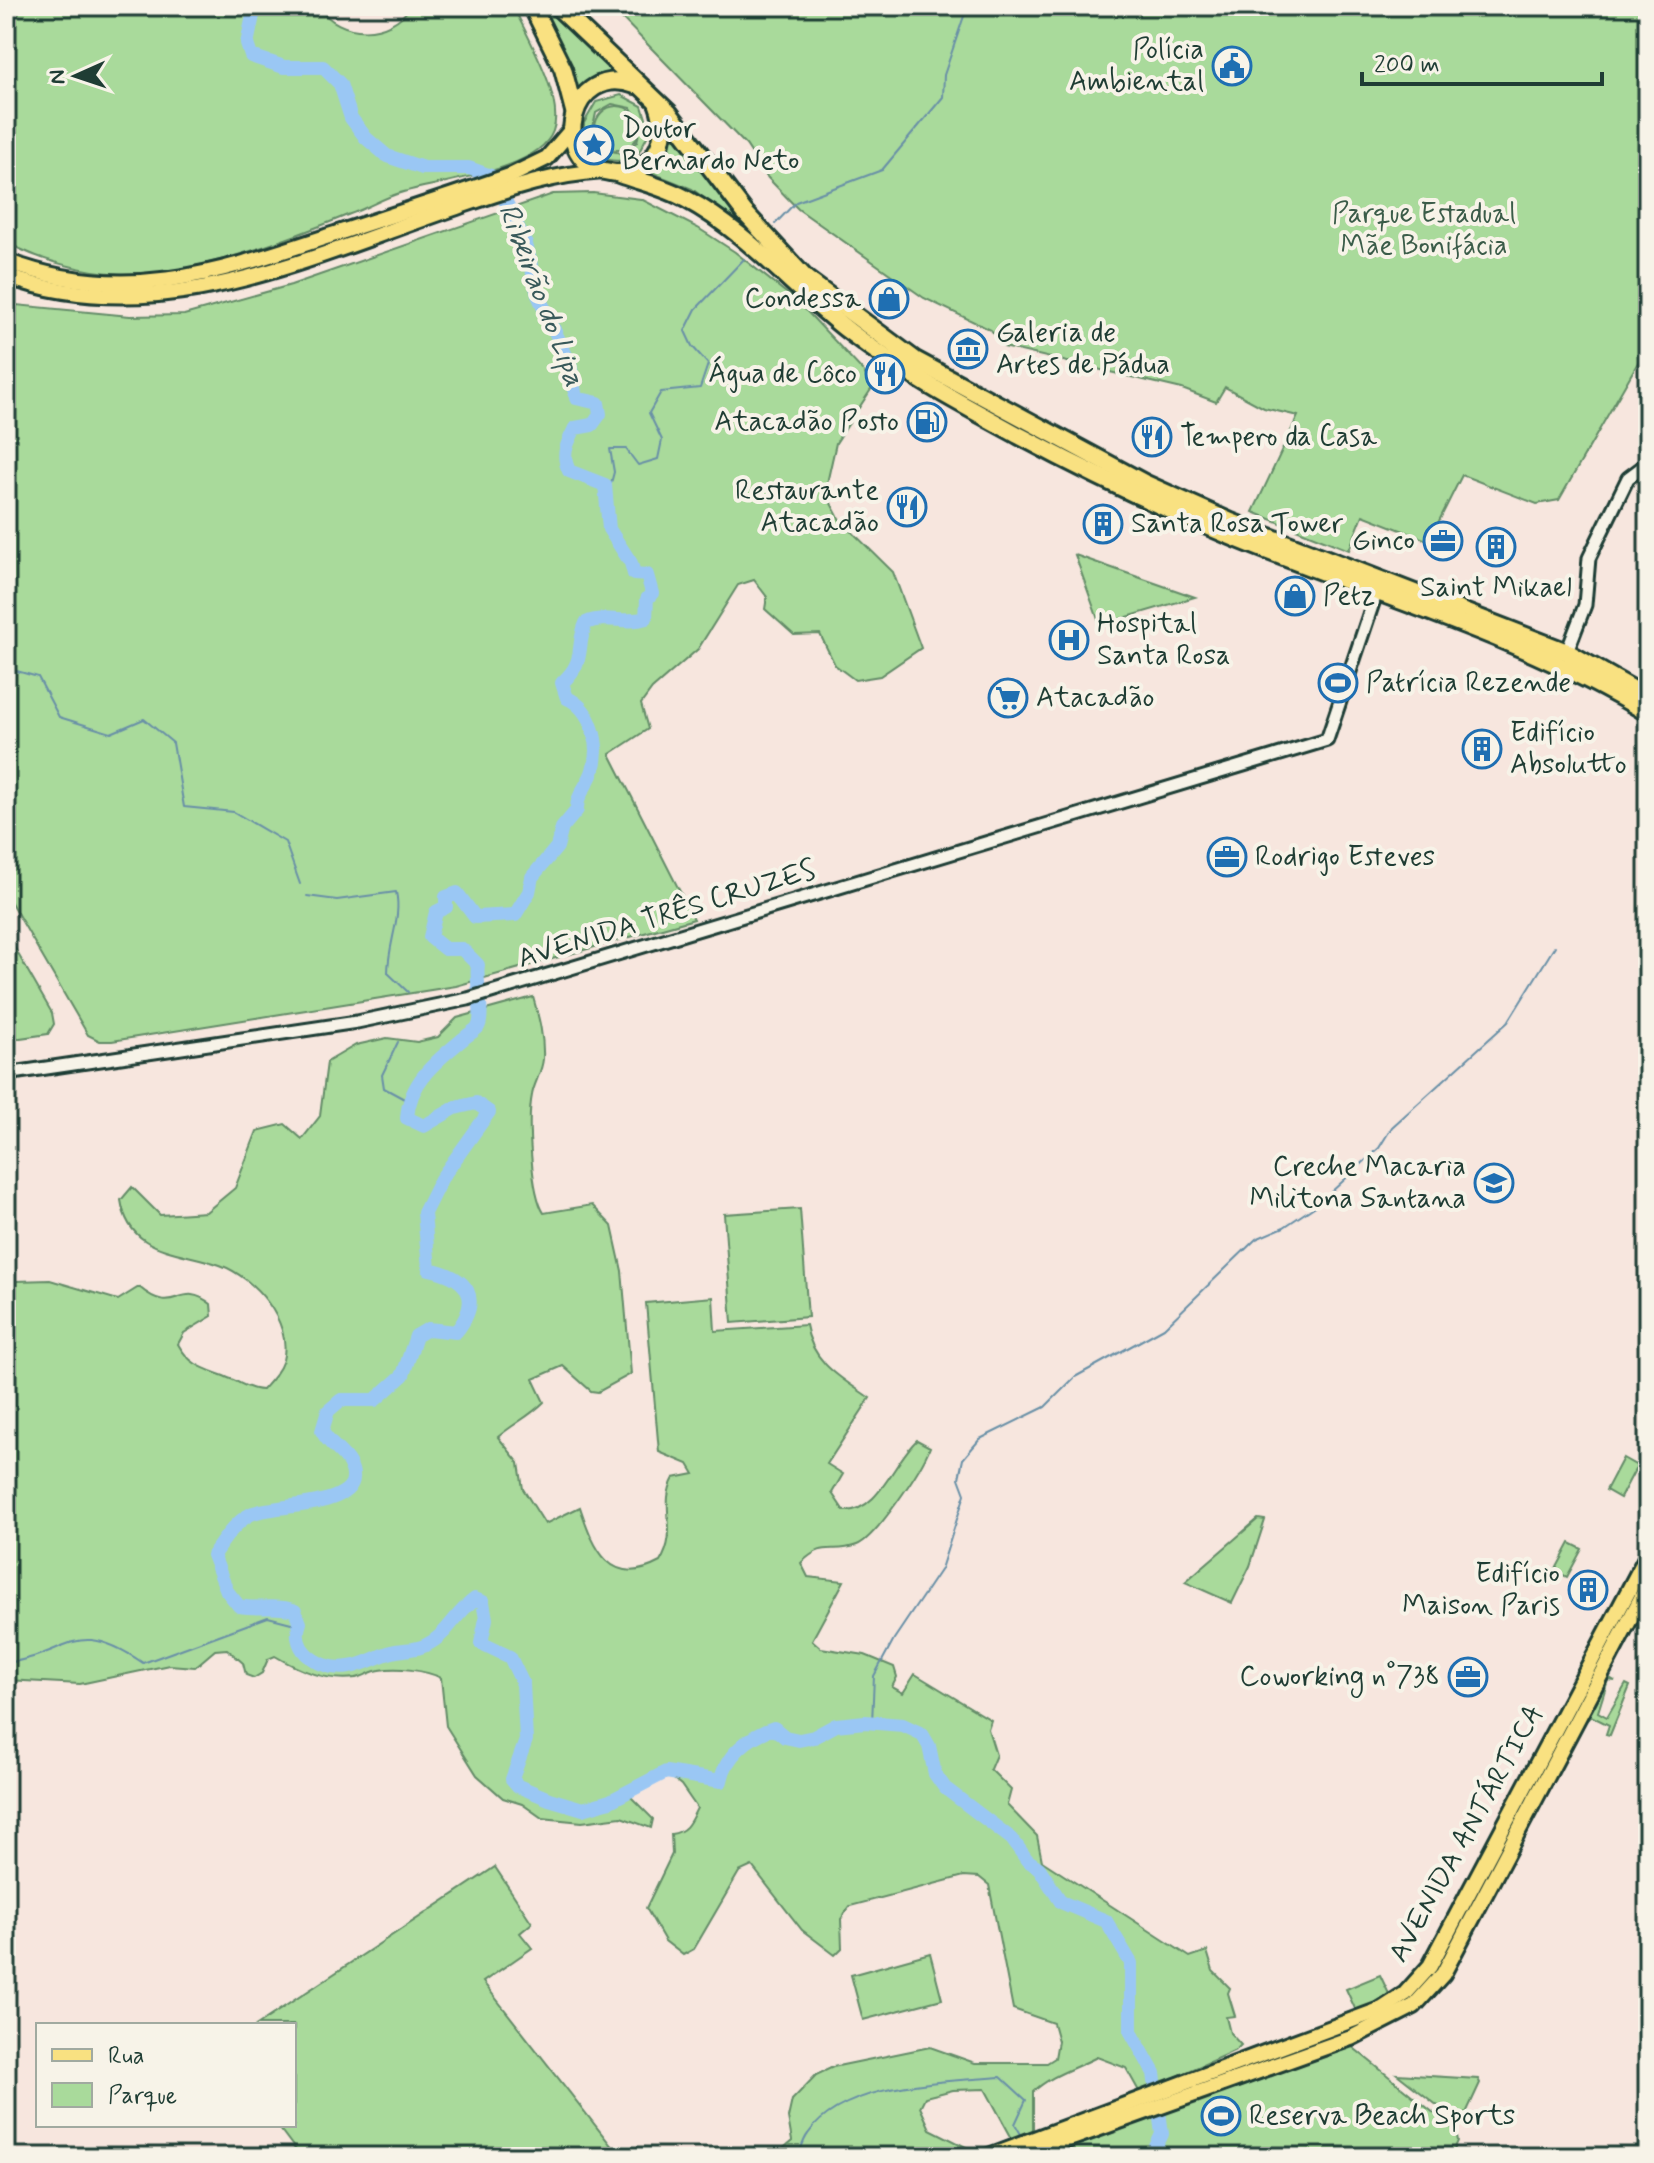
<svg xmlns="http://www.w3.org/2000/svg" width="1654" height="2163" font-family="Mynerve,sans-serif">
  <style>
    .green { fill: #a9da9b; stroke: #648c68; stroke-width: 2; fill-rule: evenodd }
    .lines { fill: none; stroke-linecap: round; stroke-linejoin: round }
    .stream { stroke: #6990a7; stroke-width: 2 }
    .river { stroke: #9ac7f4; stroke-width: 14 }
    .minor-casing { stroke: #1f3d34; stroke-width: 17 }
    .major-casing { stroke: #1f3d34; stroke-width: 20 }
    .highway-casing { stroke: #1f3d34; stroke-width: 22 }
    .minor { stroke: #f7f3e8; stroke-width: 11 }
    .major { stroke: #f9e181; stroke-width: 14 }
    .highway { stroke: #f9e181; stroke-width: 16 }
    .labels { text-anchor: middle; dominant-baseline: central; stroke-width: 8; stroke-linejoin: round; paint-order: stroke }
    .poi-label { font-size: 28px; fill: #1f3d34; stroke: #f7f3e8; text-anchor: start }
    .park-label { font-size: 28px; fill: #3b5c49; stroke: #f7f3e8 }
    .street-label { font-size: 28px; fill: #1f3d34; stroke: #f7f3e8 }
    .water-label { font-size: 30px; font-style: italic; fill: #38595a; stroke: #f7f3e8 }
  </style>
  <rect width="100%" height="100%" fill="#f7e6de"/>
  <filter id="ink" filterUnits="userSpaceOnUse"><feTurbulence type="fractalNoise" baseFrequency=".0125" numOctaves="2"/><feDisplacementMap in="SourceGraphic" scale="16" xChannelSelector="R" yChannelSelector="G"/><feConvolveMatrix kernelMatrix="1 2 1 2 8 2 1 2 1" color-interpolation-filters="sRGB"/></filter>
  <g filter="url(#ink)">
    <g class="green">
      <path d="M6,6h312c22,33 72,32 93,0h102c14,30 52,93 40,125 -15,41 -117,50 -153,62 -17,5 -33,15 -50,21 -59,24 -134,53 -197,59 -48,5 -105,-8 -147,-31z"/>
      <path d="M540,6h6l72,71 -40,18 -2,-13z"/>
      <path d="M610,6h1038v339l-89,155 -22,4 -75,-29 -33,66 -66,-26 -14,35 -96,-38 45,-96 -34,-8 -39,-21 -9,15 -34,-13 -178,-42 -13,-17 -67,-32 -126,-89 -30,-31 -22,-33z"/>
      <path d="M621,95l21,11 8,25 -12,23c-26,17 -56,0 -54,-31l12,-21zM612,104l19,4 10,16 -4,18 -16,11 -19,-4 -10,-17 4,-19z"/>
      <circle cx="617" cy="128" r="22"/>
      <path d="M667,123l85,112 -60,-46 -47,-19z"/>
      <path d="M593,193l48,6 57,29 37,24 65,52 64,68 8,16 -36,55 -11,49 15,28 53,52 28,76 -41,28 -25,4 -20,-15 -15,-31 -26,1 -29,-26 2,-12 -13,-17 -16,5 -40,64 -46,40 -11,15 7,25 -38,25 84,165 -238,67 -344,55h-12l-12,-6 -82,-141v-590l124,12 54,-1 107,-30 262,-91z"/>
      <path d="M1075,555l120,42 -95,28z"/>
      <path d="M6,933l46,80 2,11 -6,10 -42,6z"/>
      <path d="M533,997c6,21 11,40 10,62 -1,13 -9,24 -11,36 -5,25 -1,98 12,118l48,-8 20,21 10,45 9,103 -33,18 -7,-1 -28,-25 -30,13 11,23c-15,15 -31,22 -46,35l21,26 4,26 22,35 35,-17c14,42 30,82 80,55 20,-32 -2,-56 14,-84l20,-4 -6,-10 -29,-12 -13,-149 67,-6 2,34 91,-6c6,38 35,53 64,73l-43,66 16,10 -11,19 12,18c35,1 49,-49 73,-71l13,7c-8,21 -54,91 -73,98 -26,10 -31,-6 -56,18l7,14 36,4 -32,59 9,8 44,7 29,12 3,10 -5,10 11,6 12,-19 76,46 -3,9 8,26 -6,14 21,21 -4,15 30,31 5,25 148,96 17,-6 6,20 17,17 -2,5 7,23 -9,1 4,16 11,12 -5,5 -96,43 -14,-25 -29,-11c-23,12 -46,18 -64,35v44l-19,6 -29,-53 -32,1 -28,7 -5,10 10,22 44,22 -19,6h-40l-7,-7 -11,7h-124l19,-16 -4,-23 4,-18 24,-25 17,-8 97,-20 45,16h72l8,-5 3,-17 -5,-18 -40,-14 -24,-124 -10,-8 -15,-1 -114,30 -9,13 1,29 -7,7 -33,-25 -50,-64 -13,6 -45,77 -11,6 -18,-14 -19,-33 26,-54 -1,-20c16,-2 19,-12 26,-26l-16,-23 -16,-13 -39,20 27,27 -2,9 -30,-11 -39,5 -40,-4 -20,-14 -19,-6 -26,-23 -31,-49 -5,-48c-15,-8 -44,-11 -61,-8 -9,1 -16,7 -24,8 -29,4 -56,-7 -81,-22l-7,3 -6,14 -8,5 -8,-3 -3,-12 -16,-14 -12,1 -20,17 -26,-2 -89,19 -74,-4v-206l10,-193 34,-1 68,20 21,-13c38,32 39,-9 72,17l1,12 -28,17 -6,11c13,24 30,25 53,35 12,5 17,10 31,11 8,-9 17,-18 21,-30 10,-38 -29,-83 -63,-95 -40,-15 -91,-10 -99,-65l11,-13 28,28 46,-3 29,-24 22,-57 28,-7 17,15 18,-23 7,-54 29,-17 31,-7 30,4 21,-5 19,-19z"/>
      <path d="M800,1209l8,108 -76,6 -8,-109z"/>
      <path d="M1623,1458l14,8 -17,32 -14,-8z"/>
      <path d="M1258,1519l7,1 -15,46 -18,37 -47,-21z"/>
      <path d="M1570,1543l12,6 -15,28 -12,-6z"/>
      <path d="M1608,1677l7,4 -7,-1 -10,32 9,5 19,-33 4,2 -20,49 -4,-1 3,-9 -18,-9 -7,7z"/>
      <path d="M495,1867l37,56 -12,10 12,15 -49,34 137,175h-319l-24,-32h17v-100h-37z"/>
      <path d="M930,1953l12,46 -79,21 -12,-45z"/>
      <path d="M1380,1975l10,21 -34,15 -10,-22z"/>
      <path d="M1350,2045l106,86 2,10 -7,16h-386l-5,-11 213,-71z"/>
      <path d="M1397,2074l81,5 2,4 -19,41z"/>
    </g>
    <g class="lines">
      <g class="stream">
        <path d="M979,7l1,-1"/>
        <path d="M775,224l21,-22 86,-32 61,-73 1,-22 20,-59 7,-5"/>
        <path d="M607,498l7,-26 -4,-23h16l12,16 20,-6 4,-19 -13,-27 12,-21 39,-4 8,-24 -16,-18 -7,-15 11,-22 48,-50"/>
        <path d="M6,668l32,9 21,40 52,16 33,-14 29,24 11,64 50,5 51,30 15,42"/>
        <path d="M307,896l30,4 59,-8c6,26 -8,51 -8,81l20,19"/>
        <path d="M398,1042l-16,33 2,13 24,13"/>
        <path d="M6,1663c66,-9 68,-47 137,0l125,-46 31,8"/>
        <path d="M872,1723l2,-47 20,-37 47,-70 24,-75 -6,-16 4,-19 17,-20 65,-32 30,-30 89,-49 92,-89 28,-12 33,-22 62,-57 13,-21 116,-105 47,-76"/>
        <path d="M798,2157c3,-7 5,-17 10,-23 35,-52 137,-52 193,-57l25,23 -11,24 7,12"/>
      </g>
      <g class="river">
        <path d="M255,6l-8,38 4,12 33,11h39l17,17 11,34 15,20 21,18 36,12h46l25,9 32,67 12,51 32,69 6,34 22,5 2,11 -8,11 -17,3c-8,16 -14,26 -6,43l36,14 4,44 22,34 3,11 13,1 5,18 -5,6 -1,19c-21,7 -39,-4 -60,5 -11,26 1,37 -24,60l5,15c25,11 34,46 26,72 -4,14 -17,25 -16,40l-15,18 -5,19 -25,30 -3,15 -14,23 -40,2 -18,-24 -11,4v10l-10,5 -6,25 15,12h17l16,16c-3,16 7,51 0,62 -3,4 -11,8 -15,12 -27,22 -54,43 -56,79l17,8 31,-18 21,-5 13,9 -48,67 -17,34 5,56c39,8 54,29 27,63l-28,-3 -12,7 -13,39 -28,25h-34l-13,11 -6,20c7,14 20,20 27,32 26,47 -78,40 -98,51 -16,8 -28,27 -38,41l14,36 12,15c18,4 42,-2 56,5l5,12c-11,28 22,49 49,44 16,-2 31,-13 47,-16 10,-2 21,-1 30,-6 22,-10 29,-32 49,-46l8,3 3,17 -5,24 29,14 13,27 3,56 -14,39 6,7 31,13 34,10 27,-8 56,-29 55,9c4,-25 28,-45 53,-53l11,9 14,3 15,-3 22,-12 29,-3 38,3 19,9 7,12 6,28 10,14 67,51 15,21 12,8 22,34 45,19 25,42v69l23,41 8,61 -8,17 4,6"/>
        <path d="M1173,2157h4"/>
      </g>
      <defs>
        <g id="minor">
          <path d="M1567,652l18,-47 4,-47 39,-80 20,-15"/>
          <path d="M6,1074l351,-52 111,-23 859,-259 50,-149"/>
        </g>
        <g id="major">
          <path d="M6,261c120,46 217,10 332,-28 58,-19 116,-38 174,-58l35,-17 25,-29"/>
          <path d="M6,276c154,56 306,-20 451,-69 50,-17 94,-33 147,-36"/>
          <path d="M986,2157l396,-148 23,-15 25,-28 218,-412"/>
          <path d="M1019,2157l332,-119 63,-32 29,-32 205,-389"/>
        </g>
        <g id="highway">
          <path d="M532,6l31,63 11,42"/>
          <path d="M557,6l112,107 76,100 61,66 109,81 229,123 87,39 336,130 81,46"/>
          <path d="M635,85c-65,-24 -89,78 -25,87 15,3 29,-1 40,-12 16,-16 15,-37 7,-58"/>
          <path d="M619,174c22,8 46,13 67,25 62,33 109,91 164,133 53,41 111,72 170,104 67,36 136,69 206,98 141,59 291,99 422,179"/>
        </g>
      </defs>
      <use href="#minor" class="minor-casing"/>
      <use href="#major" class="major-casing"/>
      <use href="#highway" class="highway-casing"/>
      <use href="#minor" class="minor"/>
      <use href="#major" class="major"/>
      <use href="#highway" class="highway"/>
    </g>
  </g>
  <defs>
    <symbol id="civic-ring" viewBox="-11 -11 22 22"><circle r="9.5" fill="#f7f3e8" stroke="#1f6fb2" stroke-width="1.5"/><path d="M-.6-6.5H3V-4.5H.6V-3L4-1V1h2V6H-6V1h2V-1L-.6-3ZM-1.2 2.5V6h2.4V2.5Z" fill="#1f6fb2"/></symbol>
    <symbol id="sight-ring" viewBox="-11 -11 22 22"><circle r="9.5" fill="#f7f3e8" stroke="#1f6fb2" stroke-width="1.5"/><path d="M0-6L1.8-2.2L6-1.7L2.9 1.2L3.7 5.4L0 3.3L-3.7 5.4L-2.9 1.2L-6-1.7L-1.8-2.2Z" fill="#1f6fb2"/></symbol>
    <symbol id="shop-ring" viewBox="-11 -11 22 22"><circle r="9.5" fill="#f7f3e8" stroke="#1f6fb2" stroke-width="1.5"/><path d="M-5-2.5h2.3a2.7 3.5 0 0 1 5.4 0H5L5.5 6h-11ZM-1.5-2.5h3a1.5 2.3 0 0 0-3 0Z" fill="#1f6fb2"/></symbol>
    <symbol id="museum-ring" viewBox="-11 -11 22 22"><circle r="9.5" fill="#f7f3e8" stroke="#1f6fb2" stroke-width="1.5"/><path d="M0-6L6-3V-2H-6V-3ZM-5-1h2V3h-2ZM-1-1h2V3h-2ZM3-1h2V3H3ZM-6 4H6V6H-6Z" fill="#1f6fb2"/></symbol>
    <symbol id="restaurant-ring" viewBox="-11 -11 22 22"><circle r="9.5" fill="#f7f3e8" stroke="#1f6fb2" stroke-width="1.5"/><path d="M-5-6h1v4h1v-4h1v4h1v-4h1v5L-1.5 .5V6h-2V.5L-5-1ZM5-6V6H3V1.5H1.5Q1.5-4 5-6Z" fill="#1f6fb2"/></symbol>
    <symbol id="fuel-ring" viewBox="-11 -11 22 22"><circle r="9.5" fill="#f7f3e8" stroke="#1f6fb2" stroke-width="1.5"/><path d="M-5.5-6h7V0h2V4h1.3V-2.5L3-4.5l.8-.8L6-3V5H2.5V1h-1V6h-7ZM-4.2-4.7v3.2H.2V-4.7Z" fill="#1f6fb2"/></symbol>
    <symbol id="building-ring" viewBox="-11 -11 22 22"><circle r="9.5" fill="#f7f3e8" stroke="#1f6fb2" stroke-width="1.5"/><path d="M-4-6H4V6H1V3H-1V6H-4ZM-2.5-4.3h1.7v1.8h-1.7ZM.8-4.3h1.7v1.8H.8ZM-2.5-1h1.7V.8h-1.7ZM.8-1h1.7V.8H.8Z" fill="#1f6fb2"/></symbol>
    <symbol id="office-ring" viewBox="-11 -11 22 22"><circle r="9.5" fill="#f7f3e8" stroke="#1f6fb2" stroke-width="1.5"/><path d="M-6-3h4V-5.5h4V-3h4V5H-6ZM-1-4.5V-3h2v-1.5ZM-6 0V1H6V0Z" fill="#1f6fb2"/></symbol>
    <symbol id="hospital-ring" viewBox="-11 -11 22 22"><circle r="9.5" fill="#f7f3e8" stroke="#1f6fb2" stroke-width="1.5"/><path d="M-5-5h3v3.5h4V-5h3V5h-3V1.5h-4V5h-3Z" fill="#1f6fb2"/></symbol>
    <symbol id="stadium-ring" viewBox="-11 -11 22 22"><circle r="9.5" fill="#f7f3e8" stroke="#1f6fb2" stroke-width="1.5"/><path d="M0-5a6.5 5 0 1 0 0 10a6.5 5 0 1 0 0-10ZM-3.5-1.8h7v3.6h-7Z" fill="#1f6fb2"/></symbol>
    <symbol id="supermarket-ring" viewBox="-11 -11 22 22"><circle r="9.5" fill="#f7f3e8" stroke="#1f6fb2" stroke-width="1.5"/><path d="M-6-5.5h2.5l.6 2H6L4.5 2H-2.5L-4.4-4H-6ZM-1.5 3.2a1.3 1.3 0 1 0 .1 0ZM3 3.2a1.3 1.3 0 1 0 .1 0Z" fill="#1f6fb2"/></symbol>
    <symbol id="school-ring" viewBox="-11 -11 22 22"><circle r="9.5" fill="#f7f3e8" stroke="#1f6fb2" stroke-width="1.5"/><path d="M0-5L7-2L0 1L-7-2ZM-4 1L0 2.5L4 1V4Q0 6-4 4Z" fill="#1f6fb2"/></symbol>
  </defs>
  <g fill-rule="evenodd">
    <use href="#civic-ring" x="1210" y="44" width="44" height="44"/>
    <use href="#sight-ring" x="572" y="123" width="44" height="44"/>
    <use href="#shop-ring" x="867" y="277" width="44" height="44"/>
    <use href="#museum-ring" x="946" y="327" width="44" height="44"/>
    <use href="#restaurant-ring" x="863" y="352" width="44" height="44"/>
    <use href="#fuel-ring" x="905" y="400" width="44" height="44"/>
    <use href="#restaurant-ring" x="1130" y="415" width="44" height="44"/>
    <use href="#restaurant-ring" x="885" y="485" width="44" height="44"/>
    <use href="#building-ring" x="1081" y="502" width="44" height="44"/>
    <use href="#office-ring" x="1421" y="519" width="44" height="44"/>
    <use href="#building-ring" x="1474" y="525" width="44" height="44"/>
    <use href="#shop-ring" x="1273" y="574" width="44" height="44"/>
    <use href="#hospital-ring" x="1047" y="618" width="44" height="44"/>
    <use href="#stadium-ring" x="1316" y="661" width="44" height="44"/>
    <use href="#supermarket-ring" x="986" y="676" width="44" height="44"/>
    <use href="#building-ring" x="1460" y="727" width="44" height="44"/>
    <use href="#office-ring" x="1205" y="835" width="44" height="44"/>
    <use href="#school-ring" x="1472" y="1161" width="44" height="44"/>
    <use href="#building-ring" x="1566" y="1568" width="44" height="44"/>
    <use href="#office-ring" x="1446" y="1655" width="44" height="44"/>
    <use href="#stadium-ring" x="1199" y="2094" width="44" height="44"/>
  </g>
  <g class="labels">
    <g class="poi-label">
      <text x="1204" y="50" text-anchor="end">Polícia<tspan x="1204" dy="32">Ambiental</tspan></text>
      <text x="622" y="129">Doutor<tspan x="622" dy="32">Bernardo Neto</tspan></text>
      <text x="861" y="299" text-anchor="end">Condessa</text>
      <text x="996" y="333">Galeria de<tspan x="996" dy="32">Artes de Pádua</tspan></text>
      <text x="857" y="374" text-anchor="end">Água de Côco</text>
      <text x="899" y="422" text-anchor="end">Atacadão Posto</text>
      <text x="1180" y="437">Tempero da Casa</text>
      <text x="879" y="491" text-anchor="end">Restaurante<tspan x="879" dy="32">Atacadão</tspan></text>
      <text x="1131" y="524">Santa Rosa Tower</text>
      <text x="1415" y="541" text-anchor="end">Ginco</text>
      <text x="1496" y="588" text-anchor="middle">Saint Mikael</text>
      <text x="1323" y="596">Petz</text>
      <text x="1097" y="624">Hospital<tspan x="1097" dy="32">Santa Rosa</tspan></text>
      <text x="1366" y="683">Patrícia Rezende</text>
      <text x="1036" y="698">Atacadão</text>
      <text x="1510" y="733">Edifício<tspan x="1510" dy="32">Absolutto</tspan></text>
      <text x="1255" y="857">Rodrigo Esteves</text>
      <text x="1466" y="1167" text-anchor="end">Creche Macaria<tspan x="1466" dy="32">Militona Santana</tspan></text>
      <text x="1560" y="1574" text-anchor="end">Edifício<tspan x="1560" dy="32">Maison Paris</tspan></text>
      <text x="1440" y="1677" text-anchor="end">Coworking n°738</text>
      <text x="1249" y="2116">Reserva Beach Sports</text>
    </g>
    <g class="park-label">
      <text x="1424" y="214">Parque Estadual<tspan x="1424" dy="32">Mãe Bonifácia</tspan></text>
    </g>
    <g class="street-label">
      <text transform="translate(667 915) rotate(-17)">AVENIDA TRÊS CRUZES</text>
      <text transform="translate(1467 1834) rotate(-61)">AVENIDA ANTÁRTICA</text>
    </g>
    <g class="water-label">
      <text transform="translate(541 295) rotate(69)">Ribeirão do Lipa</text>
    </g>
  </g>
  <rect width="1654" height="2163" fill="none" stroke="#f7f3e8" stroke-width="32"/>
  <rect x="16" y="16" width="1622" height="2131" fill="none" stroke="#1f3d34" stroke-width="3" filter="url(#ink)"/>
  <rect x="36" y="2023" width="260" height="104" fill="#f7f3e8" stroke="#a1aaa0" stroke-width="2"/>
  <rect x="52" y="2049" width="40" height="12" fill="#f9e181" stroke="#a1aaa0" stroke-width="2"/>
  <text x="108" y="2063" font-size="24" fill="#1f3d34">Rua</text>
  <rect x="52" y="2083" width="40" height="24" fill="#a9da9b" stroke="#a1aaa0" stroke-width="2"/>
  <text x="108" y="2103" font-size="24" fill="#1f3d34">Parque</text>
  <g transform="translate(76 76) rotate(267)" stroke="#f7f3e8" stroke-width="6" paint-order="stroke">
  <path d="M0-6L14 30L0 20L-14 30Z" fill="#1f3d34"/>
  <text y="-12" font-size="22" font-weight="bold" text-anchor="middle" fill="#1f3d34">N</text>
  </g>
  <path d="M1362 72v12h240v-12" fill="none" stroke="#1f3d34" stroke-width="4"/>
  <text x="1374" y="72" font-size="24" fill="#1f3d34" stroke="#f7f3e8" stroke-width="6" paint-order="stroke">200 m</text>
</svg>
